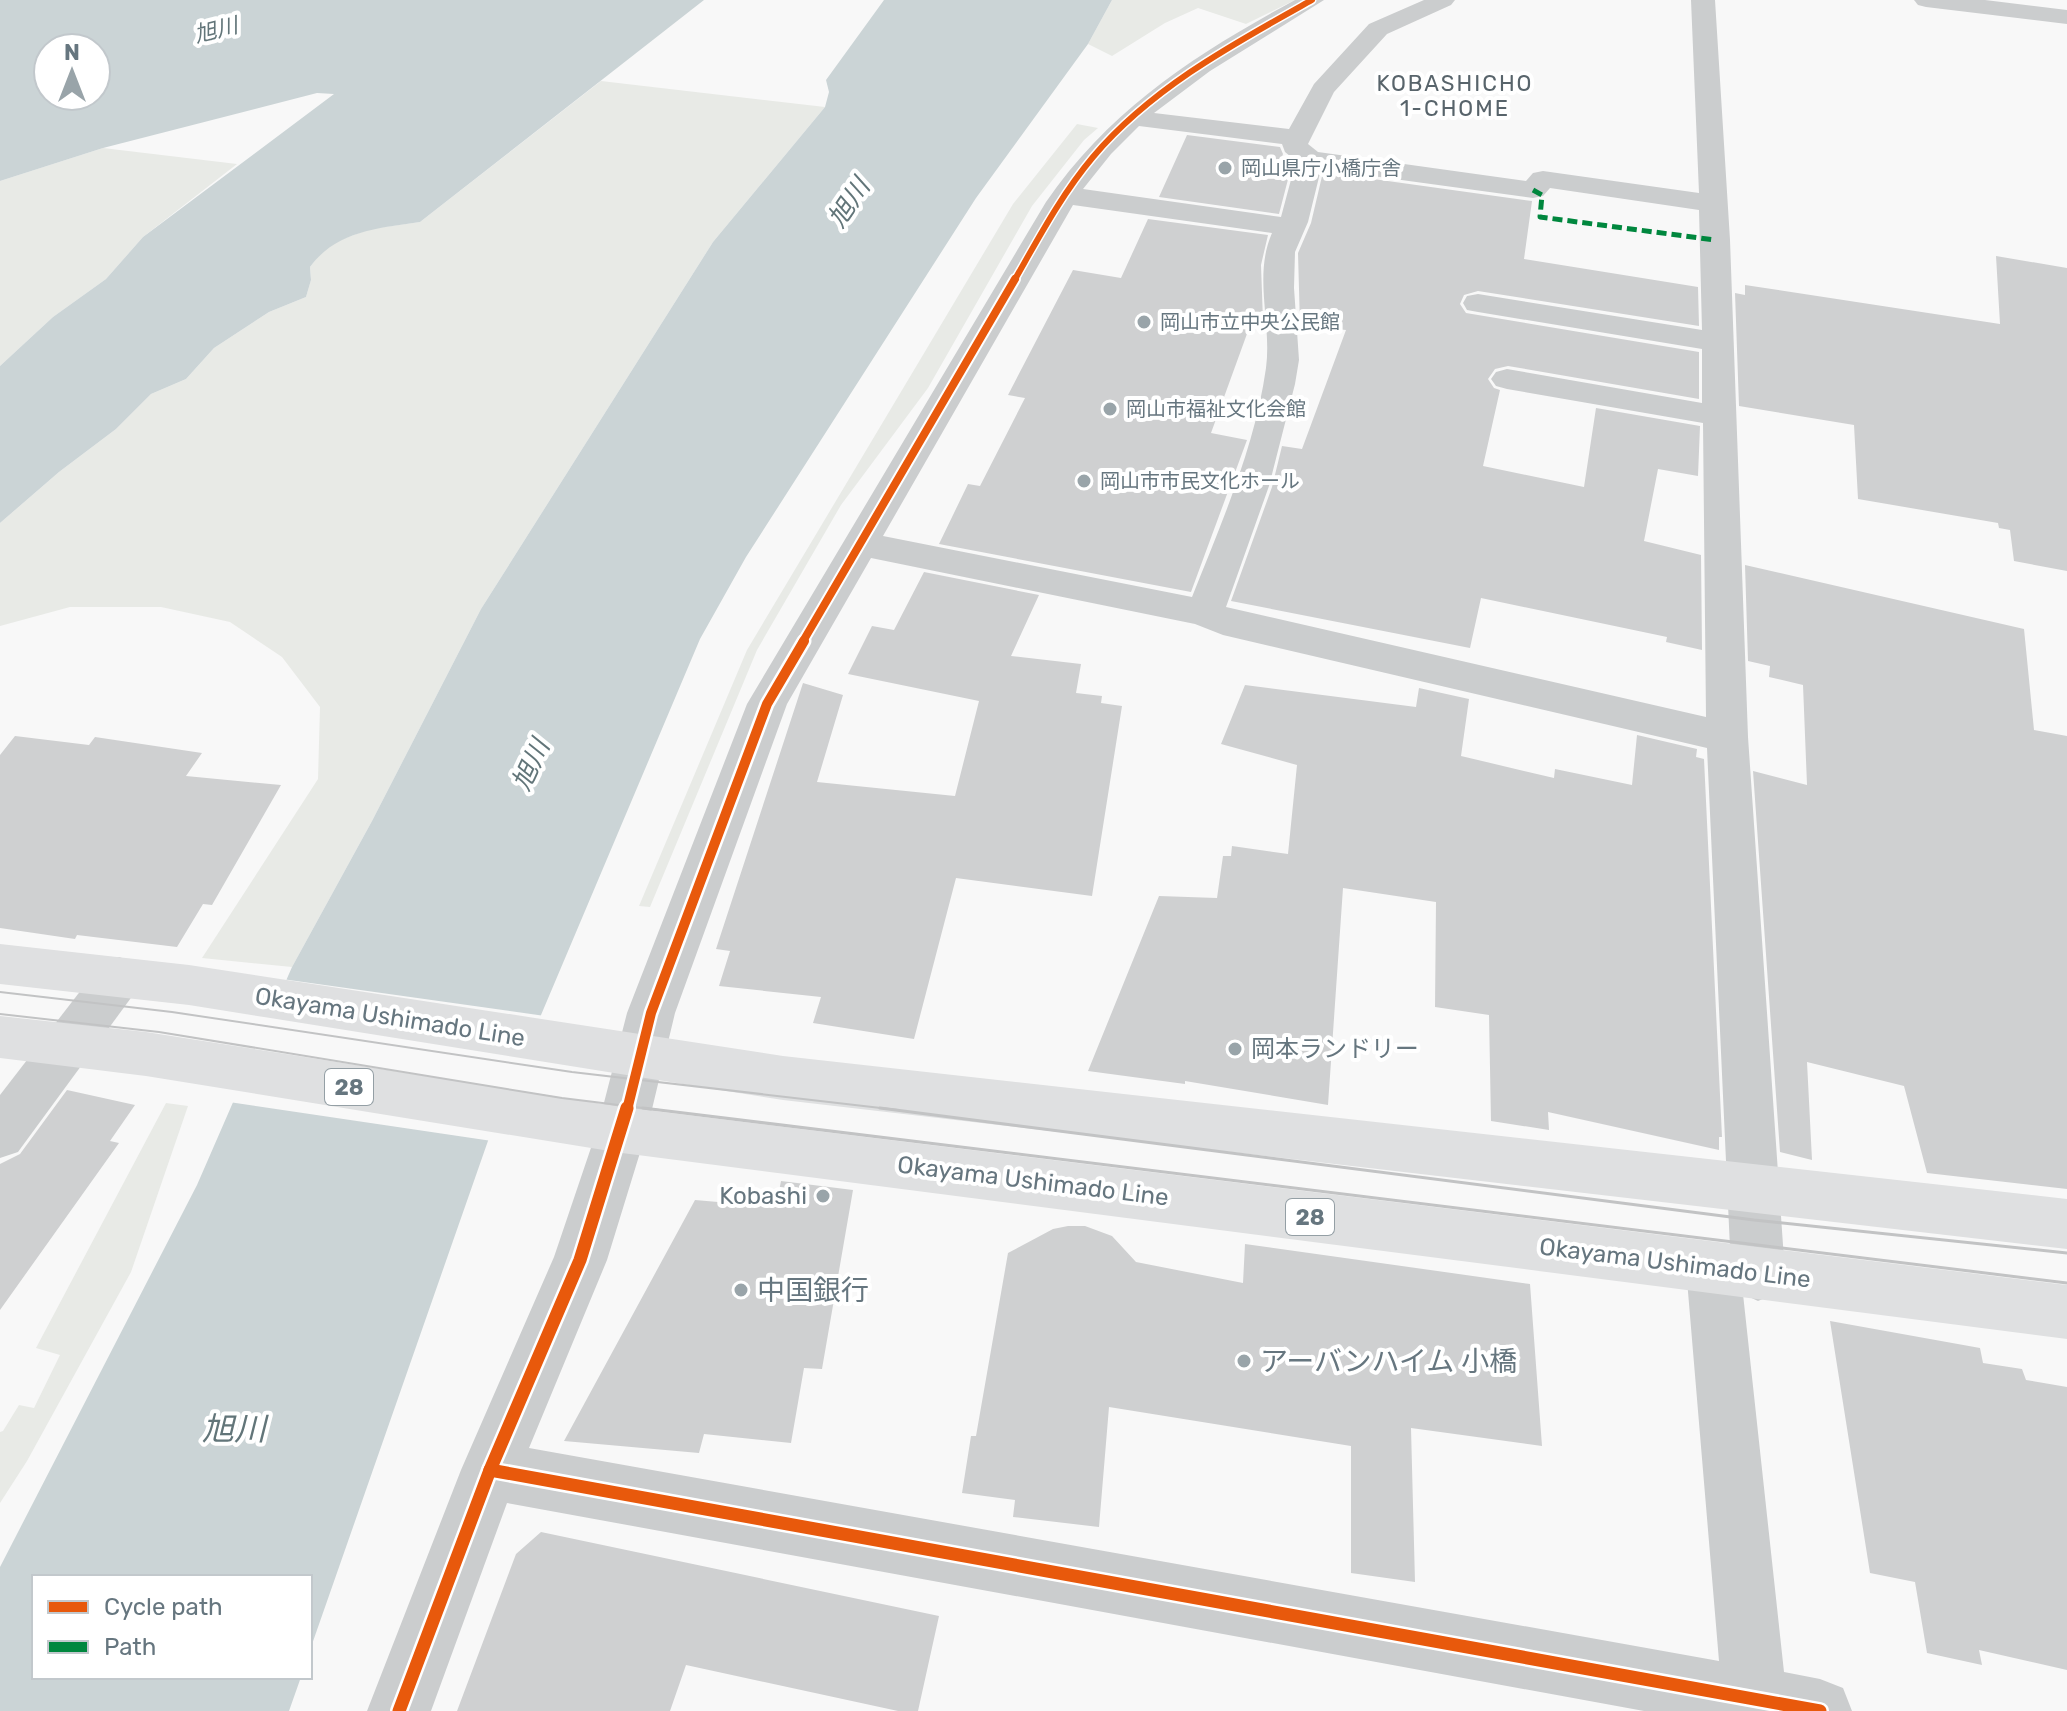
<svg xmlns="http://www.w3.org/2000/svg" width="2067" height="1711" font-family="Rubik,'Noto Sans JP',sans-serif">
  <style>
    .green { fill: #e8eae6 }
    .water { fill: #cbd4d6; fill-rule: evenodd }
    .pier { fill: #f8f8f8 }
    .building { fill: #cfd0d1 }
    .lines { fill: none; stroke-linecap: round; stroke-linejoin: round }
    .minor { fill: #cbcdce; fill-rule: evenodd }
    .major { fill: #dfe0e1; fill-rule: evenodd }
    .tram-far1 { stroke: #c2c3c4; stroke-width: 2 }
    .tram { stroke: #c2c3c4; stroke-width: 3 }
    .quiet { stroke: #00873e; stroke-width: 5; stroke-dasharray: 10 5; stroke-linecap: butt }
    .cycleway-far3-casing { stroke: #fff; stroke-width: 9 }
    .cycleway-far2-casing { stroke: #fff; stroke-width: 12 }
    .cycleway-far1-casing { stroke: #fff; stroke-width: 15 }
    .cycleway-casing { stroke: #fff; stroke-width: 18 }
    .cycleway-far3 { stroke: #e8590c; stroke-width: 6 }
    .cycleway-far2 { stroke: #e8590c; stroke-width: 8 }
    .cycleway-far1 { stroke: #e8590c; stroke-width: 10 }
    .cycleway { stroke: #e8590c; stroke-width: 13 }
    .poi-dot { fill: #99a4a9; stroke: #fff; stroke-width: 3 }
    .labels { text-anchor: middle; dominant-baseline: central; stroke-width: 8; stroke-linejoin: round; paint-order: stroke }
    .far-poi-label { font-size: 20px; fill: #66767f; stroke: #fff; text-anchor: start }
    .far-water-label { font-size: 22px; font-style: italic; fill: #627579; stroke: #fff }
    .far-neighbourhood-label { font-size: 22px; letter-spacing: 2px; fill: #58646b; stroke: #fff }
    .shield { fill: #fff; stroke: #949fa5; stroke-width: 2 }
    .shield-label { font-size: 22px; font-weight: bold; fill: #66767f }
    .street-label { font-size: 24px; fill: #66767f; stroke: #fff }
    .poi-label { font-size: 24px; fill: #66767f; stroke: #fff; text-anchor: start }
    .water-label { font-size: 26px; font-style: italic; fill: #627579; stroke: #fff }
    .near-poi-label { font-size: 28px; fill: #66767f; stroke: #fff; text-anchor: start }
    .near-water-label { font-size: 32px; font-style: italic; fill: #627579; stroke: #fff }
  </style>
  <rect width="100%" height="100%" fill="#f8f8f8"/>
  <g class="green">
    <path d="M1112,0h183l-49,24 -48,-16 -33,15 -53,33 -24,-12z"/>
    <path d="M601,81l224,26 -112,135 -232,367 -109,212 -80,146 -90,-9 116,-179 2,-72 -38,-50 -52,-35 -69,-15h-91l-70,19v-103l59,-51 57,-43 35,-35 35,-15 28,-31 55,-36 37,-15 5,-17 -1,-13 12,-16 18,-11 30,-11 50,-7z"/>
    <path d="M1077,124l21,4 -14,12 -52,66 -104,182 -87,117 -84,145 -107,257 -11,-1 108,-256 266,-446z"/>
    <path d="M103,148l134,16 -94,73 -37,42 -53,38 -53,49v-185z"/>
    <path d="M166,1103l22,3 -57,166 -104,189 -27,42v-71l3,-1 16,-26 15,3 26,-53 -24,-7z"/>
  </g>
  <g class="water">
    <path d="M0,0h704l-284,222c-41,6 -84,9 -110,45l1,13 -5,17 -37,15 -55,36 -28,31 -35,15 -35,35 -57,43 -59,51v-157l53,-49 53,-38 37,-42 191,-143 -17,-1 -214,55 -103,33zM48,48h48v48h-48z"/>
    <path d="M884,0h228l-24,44 -112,154 -230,359 -46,82 -211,499 -179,512v-73h-276v100h267l-12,34h-289v-144l197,-382 95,-218 80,-146 109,-212 232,-367 112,-135 4,-15 -3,-12z"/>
  </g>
  <path class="pier" d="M282,979l263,37 -53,125 -263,-39z"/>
  <g class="building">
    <path d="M1187,135l93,12 3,7 -3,8 12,2 -13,50 -120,-17z"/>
    <path d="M1323,172l209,29 -8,58 174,28 1,39 -221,-35 -14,4 -4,9 6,9 233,39v47l-191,-33 -13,3 -7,10 6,9 6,2 -17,76 101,21 12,-79 104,18 -2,50 -40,-7 -14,72 57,14 1,95 -36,-8 1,-5 -186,-39 -11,50 -239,-47 41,-114 10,-41 20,3 44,-119 -46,-5 -2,-72 13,-30z"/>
    <path d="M1148,219l120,16 -7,30 2,56 -11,-1 -41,113 36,7 -56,152 -252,-48 29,-60 12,2 45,-88 -17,-3 65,-125 48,8z"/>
    <path d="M1996,256l71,12v303l-53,-10 -4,-31 -11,-2 -1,-5 -140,-24 -4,-74 -115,-19 -4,-113 10,2v-10l255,39z"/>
    <path d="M1745,565l279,64 10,101 33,6v453l-140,-16 -23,-87 -97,-24 5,98 -32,-8 -27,-381 54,14 -4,-100 -34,-8 1,-11 -22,-5z"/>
    <path d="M924,572l115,23 -28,61 70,8 -5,29 26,3 -1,7 21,3 -30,190 -136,-18 -42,161 -101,-16 8,-26 -102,-11 11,-35 -14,-2 87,-266 40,12 -26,87 138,14 24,-95 -131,-27 24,-48 22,4z"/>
    <path d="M1245,685l171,22 3,-19 50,11 -8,57 93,22 1,-9 77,16 5,-50 60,14 -1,8 8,2 18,378h-3v13l-171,-38 1,18 -58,-9 -2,-106 -54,-8 1,-105 -93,-14 -15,217 -143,-24v3l-97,-13 71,-175 58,2 6,-42h8l1,-10 56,8 9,-89 -76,-21z"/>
    <path d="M15,736l74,9 6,-8 107,16 -16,23 95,9 -69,120 -9,-1 -26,43 -100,-12 -2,4 -75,-11v-173z"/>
    <path d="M67,1090l68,15 -25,36 9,2 -119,167v-146l20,-10z"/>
    <path d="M781,1181l72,9 -31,179 -18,-1 -13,75 -87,-9 -5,19 -135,-12 131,-241 81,7z"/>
    <path d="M1068,1226h17l27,10 24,26 107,21 2,-39 285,40 12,162 -131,-18 4,154 -64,-9v-127l-242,-39 -10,120 -86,-10 2,-17 -53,-7 9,-57h5l32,-183 45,-24z"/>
    <path d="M1830,1321l150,27 3,15 39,6 4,11 41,7v283l-88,-20 3,15 -55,-12 -12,-71 -45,-9z"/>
    <path d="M541,1532l398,84 -21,95h-20l-212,-46 -16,46h-213l59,-157z"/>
  </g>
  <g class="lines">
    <g class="minor">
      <path d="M1295,0h29l-114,71 -56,42 135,16 25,-45 55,-60 55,-24h31l-4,5 -64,29 -53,58 -26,52 10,8 208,29 7,-8 10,-2 156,22 -8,-193h24l15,240 18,497 37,537 -8,19 -19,8 -15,-7 41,378 36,7 23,9 9,23h-208l-1137,-208 -76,208h-64l94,-241 93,-213 43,-127 30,-117 120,-309 299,-502c65,-94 150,-148 249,-202zM1139,126l143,18 3,8 11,9 -15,56 -198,-28 28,-35zM1321,169l212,29 10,-2 7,-8 149,22 3,120 -224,-36 -11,2 -4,7 4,7 11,2 224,37v54l-195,-34 -11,3 -5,7 5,7 11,3 196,34 3,294 -480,-110 43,-121 26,-102 4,-24 -5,-72 1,-36 13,-30zM1073,205l199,28c-19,43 0,90 -6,135 -11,79 -45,156 -74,229l-309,-61zM871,558l324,66 28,11 484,113 23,500 -17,-6 -19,7 -8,19 33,393 -1190,-213 78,-188 40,-130 28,-117 112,-309z"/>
      <path d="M1914,0h71l82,10v14l-141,-17 -8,-2z"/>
      <path d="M119,957l17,6 6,14 -6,14 -118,161 -18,6v-63l102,-132z"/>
    </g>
    <g class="major">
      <path d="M0,944l189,21 594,91 1284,143v50l-1284,-149 -594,-95 -189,-21z"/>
      <path d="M0,1016l146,16 476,75 1445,178v54l-1445,-186 -476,-77 -146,-18z"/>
    </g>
    <g class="tram-far1">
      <path d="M0,992l172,20 400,60 326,38"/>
      <path d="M0,1014l159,18 403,66 97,12"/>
    </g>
    <g class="tram">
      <path d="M643,1108l1424,175"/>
      <path d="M880,1108l874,112 313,33"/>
    </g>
    <path class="quiet" d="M1533,190l9,5 -2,22 175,23"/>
    <defs>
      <path id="cycleway-far3" d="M1014,281c24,-42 47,-86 79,-124 58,-69 142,-114 219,-157"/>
      <path id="cycleway-far2" d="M802,643l213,-364"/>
      <path id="cycleway-far1" d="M627,1110l24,-97 116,-309 37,-63"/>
      <g id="cycleway">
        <path d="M490,1470l1330,241"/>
        <path d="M399,1711l91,-241 90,-210 47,-152"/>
      </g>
    </defs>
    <use href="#cycleway-far3" class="cycleway-far3-casing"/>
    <use href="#cycleway-far2" class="cycleway-far2-casing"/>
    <use href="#cycleway-far1" class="cycleway-far1-casing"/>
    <use href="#cycleway" class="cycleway-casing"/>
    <use href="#cycleway-far3" class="cycleway-far3"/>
    <use href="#cycleway-far2" class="cycleway-far2"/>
    <use href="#cycleway-far1" class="cycleway-far1"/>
    <use href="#cycleway" class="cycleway"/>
  </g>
  <g class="poi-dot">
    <circle cx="1225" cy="168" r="8"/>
    <circle cx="1144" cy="322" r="8"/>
    <circle cx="1110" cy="409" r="8"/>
    <circle cx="1084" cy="481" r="8"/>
    <circle cx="1235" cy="1049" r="8"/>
    <circle cx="823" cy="1196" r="8"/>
    <circle cx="741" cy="1290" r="8"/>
    <circle cx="1244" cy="1361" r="8"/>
  </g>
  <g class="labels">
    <g class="far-poi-label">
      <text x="1241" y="168">岡山県庁小橋庁舎</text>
      <text x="1160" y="322">岡山市立中央公民館</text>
      <text x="1126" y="409">岡山市福祉文化会館</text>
      <text x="1100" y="481">岡山市市民文化ホール</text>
    </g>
    <g class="far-water-label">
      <text transform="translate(216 30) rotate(-14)">旭川</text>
    </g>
    <g class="far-neighbourhood-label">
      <text x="1455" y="83">KOBASHICHO<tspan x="1455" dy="25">1-CHOME</tspan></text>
    </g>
    <g class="shield">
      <rect x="325" y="1069" width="48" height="36" rx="6"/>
      <rect x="1286" y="1199" width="48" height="36" rx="6"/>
    </g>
    <g class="shield-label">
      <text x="349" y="1087">28</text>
      <text x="1310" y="1217">28</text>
    </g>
    <g class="street-label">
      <text transform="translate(390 1017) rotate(9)">Okayama Ushimado Line</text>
      <text transform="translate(1033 1181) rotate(7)">Okayama Ushimado Line</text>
      <text transform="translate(1675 1263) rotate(7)">Okayama Ushimado Line</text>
    </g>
    <g class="poi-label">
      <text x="1251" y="1049">岡本ランドリー</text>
      <text x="807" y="1196" text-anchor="end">Kobashi</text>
    </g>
    <g class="water-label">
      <text transform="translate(849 203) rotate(-56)">旭川</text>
      <text transform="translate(531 765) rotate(-65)">旭川</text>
    </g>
    <g class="near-poi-label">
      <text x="757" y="1290">中国銀行</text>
      <text x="1260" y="1361">アーバンハイム 小橋</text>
    </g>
    <g class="near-water-label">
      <text x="234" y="1429">旭川</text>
    </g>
  </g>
  <rect x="32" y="1575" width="280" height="104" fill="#ffffff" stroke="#c2c8cc" stroke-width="2"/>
  <rect x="48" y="1601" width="40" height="12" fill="#e8590c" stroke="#c2c8cc" stroke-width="2"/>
  <text x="104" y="1615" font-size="24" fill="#66767f">Cycle path</text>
  <rect x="48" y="1641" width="40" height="12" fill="#00873e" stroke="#c2c8cc" stroke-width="2"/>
  <text x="104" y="1655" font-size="24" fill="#66767f">Path</text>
  <g transform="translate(72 72)"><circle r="38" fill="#ffffff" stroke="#c2c8cc" stroke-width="2"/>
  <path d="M0-6L14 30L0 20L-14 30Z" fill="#99a4a9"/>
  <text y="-12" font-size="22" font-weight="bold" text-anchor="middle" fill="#66767f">N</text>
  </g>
</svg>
